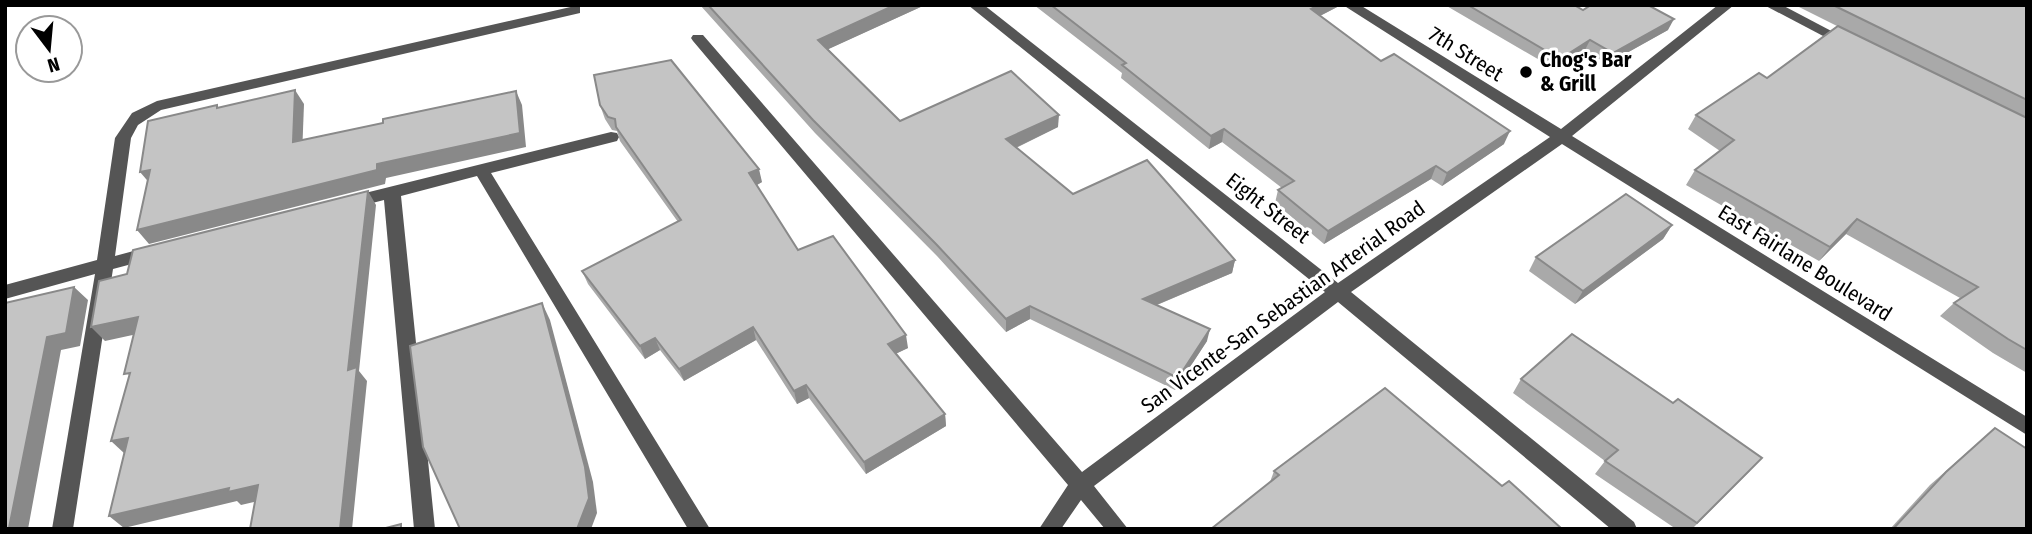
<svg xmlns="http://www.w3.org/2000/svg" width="2032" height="534" font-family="'Fira Sans Condensed',sans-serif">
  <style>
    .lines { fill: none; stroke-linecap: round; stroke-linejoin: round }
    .minor { fill: #555; fill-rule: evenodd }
    .wall { fill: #a9a9a9 }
    .shaded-wall { fill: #898989 }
    .building { fill: #c4c4c4; stroke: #898989; stroke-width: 2 }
    .poi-dot { fill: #000; stroke: #fff; stroke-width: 2.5 }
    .labels { text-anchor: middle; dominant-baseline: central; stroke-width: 6; stroke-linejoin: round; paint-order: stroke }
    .street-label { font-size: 21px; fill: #000; stroke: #fff }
    .poi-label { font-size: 21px; font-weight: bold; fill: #000; stroke: #fff; text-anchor: start }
  </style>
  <rect width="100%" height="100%" fill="#fff"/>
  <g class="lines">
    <g class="minor">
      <path d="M968,5h16l354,278 212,-146 -207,-132h17l201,124 157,-124h16l-162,131 455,281v18l-465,-291 -211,148 283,230 3,7h-26l-273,-227 -244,184 34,43h-23l-24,-29 -20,29h-22l29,-44 -375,-444 -2,-3 2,-3h10l379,437 243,-180z"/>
      <path d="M1764,5h18l74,39 -2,3h-10z"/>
      <path d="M575,6l5,1v6l-419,97 -23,15 -7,13 -16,118 37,-10 6,1 3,5 -3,5 -45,12 -40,260h-21l43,-255 -90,25v-14l92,-25 18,-122 17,-25 25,-12z"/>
      <path d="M611,132l6,1 2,4 -2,4 -126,32 219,356h-22l-211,-353 -76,20 34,333h-21l-30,-329 -35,9 -8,-6 8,-6z"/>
    </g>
  </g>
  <g class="wall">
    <path d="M700,5h225l-97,44 72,72 158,6 -42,21 57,46 162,66 -3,13 -75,32 50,36 -32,49 -145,-71 -24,13 -69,-76 -122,-123z"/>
    <path d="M1034,5h307l-21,11 61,45 123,83 -62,42 -11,-7 -107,65 -49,-41 3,-13 4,-2 -60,-46 -13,7 -88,-71 1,-5z"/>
    <path d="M1445,5h129l9,5 85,20 -61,34 -22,-14 -30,19z"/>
    <path d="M1795,5h232v368l-34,-20 -53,-37 14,-13 6,-5 -114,-64 -27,27 -133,-76 9,-15 25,-19 -32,-22 8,-14 71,-37 70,-52z"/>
    <path d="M600,105l162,77 -5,3 41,65 110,98 -13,6 50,60 1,12 -80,48 -57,-76 -12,6 -41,-64 -72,41 -24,-31 -15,9 -57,-75 -6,-13 96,-49 -58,-81 -3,-10 -5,-1 -7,-11z"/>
    <path d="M1672,225l-9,14 -88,65 -46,-33 7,-14z"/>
    <path d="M1521,379l229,92 -58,58h-16l-81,-55 10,-13 -92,-68z"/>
    <path d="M1995,428l32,101h-137l40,-44z"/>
    <path d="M1274,471l228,15 -232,-4z"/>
  </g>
  <g class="shaded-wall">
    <path d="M895,5h30l-105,48 -2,-13z"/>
    <path d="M1319,5h22l-33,17 3,-13z"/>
    <path d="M1674,19l-6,11 -61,34 6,-11z"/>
    <path d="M1590,40l-5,10 -30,19 5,-10z"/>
    <path d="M295,90l9,14 -2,52 -9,-14z"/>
    <path d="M516,91l6,14 4,42 -140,31 -1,6 -236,60 -12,-14 240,-66z"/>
    <path d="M1059,115l-1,12 -51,25 -1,-13z"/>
    <path d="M1224,129l-2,13 -13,7 2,-13z"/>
    <path d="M1510,131l-6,13 -62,42 5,-13z"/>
    <path d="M1436,166l-5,13 -107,65 4,-13z"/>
    <path d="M759,169l3,13 -9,5 -4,-14z"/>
    <path d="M150,170l2,16 -12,-14z"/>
    <path d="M368,191l8,14 -17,166 8,10 -15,148h-12l8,-159z"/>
    <path d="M1857,219l-11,15 -27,27 11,-14z"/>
    <path d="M1672,225l-9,14 -88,65 8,-13z"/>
    <path d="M1235,260l-3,13 -90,38 1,-12z"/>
    <path d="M74,287l14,13 -8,46 -19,4 -33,179h-19l38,-192z"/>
    <path d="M542,303l8,17 43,162 4,31 -6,16h-14z"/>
    <path d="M1030,306v13l-24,13v-13z"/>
    <path d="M138,317l13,14 -46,10 -14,-14z"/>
    <path d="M753,327l3,13 -72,41 -5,-12z"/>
    <path d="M1210,329l-3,12 -32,49 3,-12z"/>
    <path d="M906,335l2,13 -19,9 -1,-13z"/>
    <path d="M655,338l5,12 -15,9 -5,-13z"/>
    <path d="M806,385l3,13 -12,6 -3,-13z"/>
    <path d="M945,414l1,12 -80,48 -2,-12z"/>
    <path d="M128,438l-3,16 -14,-13z"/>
    <path d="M258,485l12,13 -29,7 -4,-4 -113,27 -15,-12 120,-28z"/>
  </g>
  <g class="building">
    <path d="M708,5h187l-77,35 82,81 111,-50 48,44 -53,24 67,55 74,-34 88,100 -92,39 67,30 -32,49 -148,-72 -24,13 -70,-75 -123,-124z"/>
    <path d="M1051,5h268l-8,4 70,52 13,-7 116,77 -63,42 -11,-7 -108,65 -50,-41 16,-9 -70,-52 -13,7 -89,-71 4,-2z"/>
    <path d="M1468,5h106l9,5 8,-5h57l26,14 -61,34 -23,-13 -30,19z"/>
    <path d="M1833,5h194v95z"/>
    <path d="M1838,26l189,92v232l-19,-11 -54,-36 24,-16 -121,-68 -27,28 -135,-77 39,-30 -38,-25 63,-42 8,5z"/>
    <path d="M671,60l88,109 -10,4 49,77 35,-14 73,99 -18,9 57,70 -81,48 -58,-77 -12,6 -41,-64 -74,42 -24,-31 -15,8 -58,-75 99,-51 -65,-93 -1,-8 -7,-2 -8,-12 -6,-30z"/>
    <path d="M295,90l-2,52 90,-19v-4l133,-28 4,42 -143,31v6l-240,60 13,-60 -10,2 8,-51 69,-16v3z"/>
    <path d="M368,191l-20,179 9,-3 -17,162h-90l8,-44 -30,7 1,-4 -120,28 19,-78 -17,3 19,-68 -6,1 14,-57 -47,10 8,-46 28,-7 6,-24z"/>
    <path d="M1626,194l46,31 -89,66 -47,-34z"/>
    <path d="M74,287l-8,46 -19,4 -38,191 -4,1v-226z"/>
    <path d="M542,303l43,164 4,31 -12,31h-117l-37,-82 -13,-101z"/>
    <path d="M1572,334l101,69 5,-4 84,59 -65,65 -92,-62 13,-11 -97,-71z"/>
    <path d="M1385,388l117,98 7,-5 53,48h-351l68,-54 -5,-4z"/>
    <path d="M1995,428l32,21v80h-134l53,-57z"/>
    <path d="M401,524v5h-19z"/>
  </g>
  <circle class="poi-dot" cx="1526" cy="72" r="7"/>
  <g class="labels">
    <g class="street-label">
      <text transform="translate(1466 54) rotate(32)">7th Street</text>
      <text transform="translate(1268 208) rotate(38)">Eight Street</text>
      <text transform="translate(1805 263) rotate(32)">East Fairlane Boulevard</text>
      <text transform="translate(1283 307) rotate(-36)">San Vicente-San Sebastian Arterial Road</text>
    </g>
    <g class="poi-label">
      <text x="1540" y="60">Chog's Bar<tspan x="1540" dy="24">&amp; Grill</tspan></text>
    </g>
  </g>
  <rect width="2032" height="534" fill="none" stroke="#000000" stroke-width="14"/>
  <g transform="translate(49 49) rotate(164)"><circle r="33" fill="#ffffff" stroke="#999999" stroke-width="2"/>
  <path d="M0-5L12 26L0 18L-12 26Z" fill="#000000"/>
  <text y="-10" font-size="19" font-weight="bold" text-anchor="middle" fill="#000000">N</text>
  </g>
</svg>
